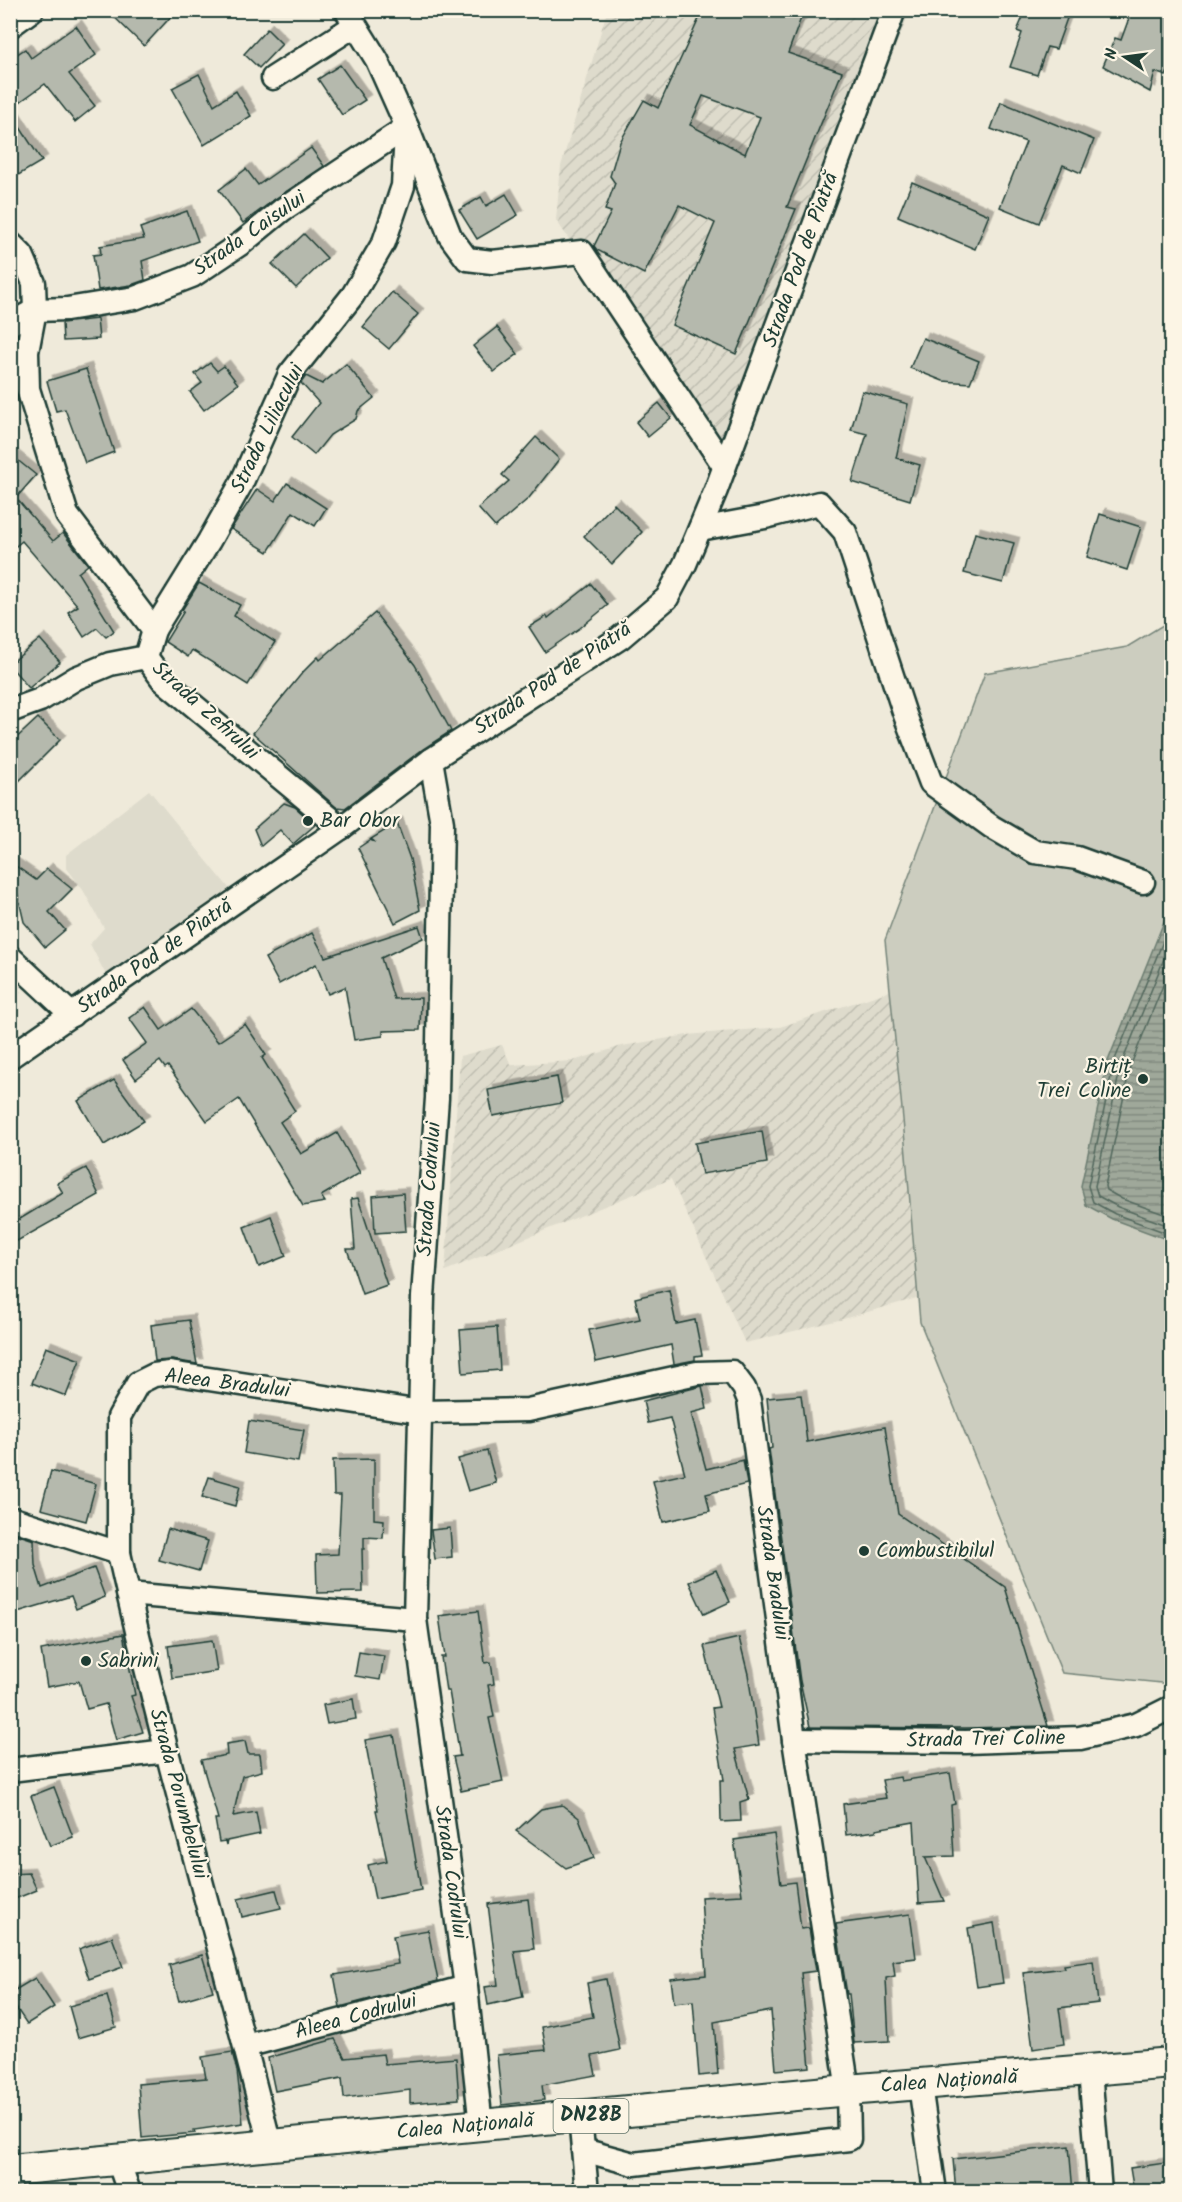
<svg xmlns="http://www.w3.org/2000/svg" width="1182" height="2202" font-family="Kalam,sans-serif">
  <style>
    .built { fill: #dedbcc }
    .industrial { fill: url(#industrial-furrows) }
    .grass { fill: #cccdbf; stroke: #76857a; stroke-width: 1.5 }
    .water { fill: url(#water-rules); stroke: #6c7d71; stroke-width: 1.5 }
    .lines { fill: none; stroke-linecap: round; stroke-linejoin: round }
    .shore { stroke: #52685d; stroke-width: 1.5 }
    .building { fill: #b5b9ad; stroke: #1f3d34; stroke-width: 1.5; fill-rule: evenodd; filter: url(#shadow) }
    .minor-casing { stroke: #1f3d34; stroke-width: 27 }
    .major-casing { stroke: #1f3d34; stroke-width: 34 }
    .minor { stroke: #fcf5e5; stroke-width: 22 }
    .major { stroke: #fcf5e5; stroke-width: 30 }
    .poi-dot { fill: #1f3d34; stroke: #fcf5e5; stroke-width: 2 }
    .labels { text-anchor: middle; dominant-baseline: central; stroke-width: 4.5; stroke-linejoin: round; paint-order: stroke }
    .shield { fill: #fcf5e5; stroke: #617469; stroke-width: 1.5 }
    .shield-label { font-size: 20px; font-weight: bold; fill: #1f3d34 }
    .street-label { font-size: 21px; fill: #1f3d34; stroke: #fcf5e5 }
    .poi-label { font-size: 21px; fill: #1f3d34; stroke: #fcf5e5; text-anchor: start }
  </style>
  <defs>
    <pattern id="industrial-furrows" width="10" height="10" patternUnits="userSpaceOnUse" patternTransform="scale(1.5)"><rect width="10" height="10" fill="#dedbcc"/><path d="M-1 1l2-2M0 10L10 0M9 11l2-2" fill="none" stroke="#bebdb0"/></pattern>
    <pattern id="water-rules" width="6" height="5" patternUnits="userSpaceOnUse" patternTransform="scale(1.5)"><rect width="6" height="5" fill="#9fa89a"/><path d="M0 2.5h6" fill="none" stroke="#818a7e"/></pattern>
    <filter id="shadow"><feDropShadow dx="5.5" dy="-5.5" stdDeviation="0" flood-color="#0004"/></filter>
  </defs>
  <rect width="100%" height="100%" fill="#efeada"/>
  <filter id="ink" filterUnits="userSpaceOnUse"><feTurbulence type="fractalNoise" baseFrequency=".0167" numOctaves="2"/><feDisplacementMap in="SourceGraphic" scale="12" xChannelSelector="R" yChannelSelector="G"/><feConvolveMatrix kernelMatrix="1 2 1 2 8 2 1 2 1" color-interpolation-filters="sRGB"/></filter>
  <g filter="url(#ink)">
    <path class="built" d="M149,790l80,98 -94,71 -29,16 -16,-31 14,-16 -21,-38 -17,-23v-12z"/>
    <g class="industrial">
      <path d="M607,11h303l-186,455 -168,-246 5,-54z"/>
      <path d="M951,971l29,309 -137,39 -98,24 -74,-164 -226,92 15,-215 42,-11 9,20 62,-4 49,-15 65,-11 93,-8z"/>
      <path d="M11,980l10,12 -10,18z"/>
    </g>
    <path class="grass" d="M1171,620v1064l-109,-11 -142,-351 -17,-203 -18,-179 100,-267 142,-26z"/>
    <path class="water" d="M1171,904h1l-1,337 -59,-22 -26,-14 -5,-19 27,-125z"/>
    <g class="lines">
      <g class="shore">
        <path d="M1172,919l-58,143 -26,124 5,16 22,12 57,21"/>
        <path d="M1172,939l-51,126 -26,121 3,10 20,11 54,20"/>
        <path d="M1172,963l-42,104 -25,119 1,4 16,9 50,18"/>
      </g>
    </g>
    <g class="building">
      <path d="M107,10h70l-33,36z"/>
      <path d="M703,10h101l-16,43 54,19 -55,135 9,2 -60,145 -64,-29 43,-102 -36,-18 -35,69 -47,-24 -3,-4 17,-34 -6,-2 10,-27 -5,-7 10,-34 24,-42 14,8zM703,96l57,21 -15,37 -55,-29z"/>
      <path d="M1026,10h44l-14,39 -9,-2 -10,28 -27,-8 12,-34 -5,-2z"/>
      <path d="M1132,10h40v52l-6,14 -11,-4 -5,20 -47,-26 12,-28 6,2z"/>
      <path d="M76,26l20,29 -27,19 26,32 -20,16 -30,-38 -35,25v-50l15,-10 6,9z"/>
      <path d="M267,29l15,15 -23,24 -15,-14z"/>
      <path d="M340,65l25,35 -23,15 -24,-36z"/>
      <path d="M199,74l15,31 22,-14 15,25 -47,29 -32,-57z"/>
      <path d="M1001,102l93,38 -13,33 -18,-8 -24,58 -39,-16 26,-65 -35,-13z"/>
      <path d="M10,112l32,49 -32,19z"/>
      <path d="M311,148l13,18 -49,33 -32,24 -24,-33 27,-21 12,16z"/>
      <path d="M912,182l77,33 -14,34 -77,-33z"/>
      <path d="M506,194l12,21 -41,24 -18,-29 22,-13 5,9z"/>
      <path d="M187,211l11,30 -56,20 3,19 -14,5 -33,5 -5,-35 8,-1 -1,-8 44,-7 -4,-11z"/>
      <path d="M304,234l23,24 -31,30 -24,-24z"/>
      <path d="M392,292l26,22 -29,35 -26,-22z"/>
      <path d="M97,319l2,20 -36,2 -1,-18z"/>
      <path d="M497,327l21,27 -24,18 -21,-26z"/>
      <path d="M923,338l56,23 -9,22 -27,-2 -33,-13z"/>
      <path d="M210,363l7,8 7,-5 14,18 -34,26 -14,-18 12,-9 -7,-9z"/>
      <path d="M346,364l28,34 -16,13 -2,8 -26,16 -16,20 -22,-18 27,-34 -18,-20 5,-7 16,8z"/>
      <path d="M86,369l28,83 -29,11 -20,-54 -9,2 -9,-30z"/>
      <path d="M862,391l46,13 -12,54 24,7 -10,35 -58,-18 15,-48 -16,-4z"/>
      <path d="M659,403l12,15 -23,19 -12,-15z"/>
      <path d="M536,437l23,22 -30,39 -34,29 -17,-19 31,-27 -7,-6z"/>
      <path d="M10,454l26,21 -20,23 37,43 10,-8 25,32 -10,8 36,58 -8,6 -9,-9 -13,9 -16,-25 10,-6 -56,-65 -12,10z"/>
      <path d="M287,483l39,25 -11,18 -22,-14 -25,40 -37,-23 26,-40 18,12z"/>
      <path d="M614,504l28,28 -30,32 -28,-28z"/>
      <path d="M1100,514l41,13 -14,43 -40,-13z"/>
      <path d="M975,533l39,10 -11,40 -39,-10z"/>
      <path d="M199,583l41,22 -6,11 41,26 -27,43 -56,-35 -4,7 -23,-15 19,-31 -2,-1z"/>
      <path d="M591,584l17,21 -28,23 -35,24 -16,-25 18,-11 1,2z"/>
      <path d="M375,613l40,52 36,66 -28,18 -78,59 -9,-1 -83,-74 50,-61 15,-15 2,3z"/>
      <path d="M40,639l20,23 -31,26 -19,-22v-2z"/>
      <path d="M38,718l22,22 -50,50v-46z"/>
      <path d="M284,803l11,4 20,18 -22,19 -13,-14 -19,16 -7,-17z"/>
      <path d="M397,823l13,36 10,51 -25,13 -37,-75 12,-8 5,2 -4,-3z"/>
      <path d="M10,862l26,18 11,-11 25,20 -23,23 16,18 -20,17 -21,-25z"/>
      <path d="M419,926l4,12 -42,20 13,41 27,-1 -1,32 -37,1v5l-29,4 -9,-53 -17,7 -12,-30 -37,20 -14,-26 47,-25 13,24z"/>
      <path d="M145,1007l16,23 30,-21 27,33 27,-18 21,31 -4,3 33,53 -15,11 21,32 36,-21 23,40 -39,23 4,6 -22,4 -64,-107 -32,22 -39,-55 -3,2 -5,-7 -24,18 -13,-19 24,-17 -18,-25z"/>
      <path d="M557,1077l5,26 -69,13 -5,-26z"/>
      <path d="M114,1080l30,41 -40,24 -26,-44z"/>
      <path d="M762,1131l5,32 -65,11 -7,-31z"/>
      <path d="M86,1168l13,27 -89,50v-20l53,-32 -6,-10z"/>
      <path d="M403,1193l3,38 -31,2 -2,-37z"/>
      <path d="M358,1198l29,87 -25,9 -15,-45h8l-4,-50z"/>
      <path d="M271,1216l15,40 -27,11 -15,-40z"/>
      <path d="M669,1290l7,34 19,-4 7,35 -7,1v4l-21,4 -3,-19 -75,17 -7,-32 51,-11 -5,-21z"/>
      <path d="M189,1320l8,44 -25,-4 -17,1 -4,-36z"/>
      <path d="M497,1327l3,43 -37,3 -3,-43z"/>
      <path d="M46,1347l34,13 -14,36 -34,-13z"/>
      <path d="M702,1386l5,23 -16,4 15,56 37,-9 4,24 -41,10 4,17 -47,11 -10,-41 32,-7 -15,-56 -22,5 -5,-22z"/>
      <path d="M801,1395l6,47 78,-15 13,87 107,73 43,139 -82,2 -156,-1 -10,-46 -31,-232 3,-1 -5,-50z"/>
      <path d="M249,1421l55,9 -6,32 -54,-9z"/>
      <path d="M487,1451l9,32 -28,8 -10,-32z"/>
      <path d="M374,1459v60l10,1 -1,18 -19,-1v12h-2l1,43 -46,1 -1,-38 22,-1 3,-59h-7l-1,-35z"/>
      <path d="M51,1471l45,13 -10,37 -45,-12z"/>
      <path d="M209,1477l31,9 -5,20 -33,-9z"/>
      <path d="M450,1528l2,29 -17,2 -4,-29z"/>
      <path d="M168,1529l40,12 -9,30 -40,-11z"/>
      <path d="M10,1532l24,8 1,25 7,23 52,-20 11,29 -29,12 -5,-13 -57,17 -4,-13z"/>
      <path d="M716,1570l14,32 -26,12 -15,-32z"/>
      <path d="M478,1611l7,52 6,-1 3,22 -6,1 6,32 -5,1 14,64 -42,9 -8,-34 7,-1 -11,-65h-3l-5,-34h4l-6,-41z"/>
      <path d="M123,1634l12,61 -4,1 12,36 -27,8 -10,-36 -19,5 -8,-28 -32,6 -6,-37z"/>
      <path d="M739,1638l9,36 11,71 -24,4 14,50 -9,3 1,19 -20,1 -1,-42h4l-12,-72 7,-1 -15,-61z"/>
      <path d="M212,1640l5,31 -45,7 -4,-32z"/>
      <path d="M359,1652l25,4 -4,24 -25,-4z"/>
      <path d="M353,1699l3,20 -29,5 -4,-19z"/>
      <path d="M394,1735l27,155 -46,9 -7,-34 19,-4 -11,-51h2l-13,-70z"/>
      <path d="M245,1741l3,13h12l2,17 -20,5 -9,40 23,-4 4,22 -33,7 -1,4 -1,-4 -6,1 -4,-23h3l-17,-59 26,-5 -1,-11z"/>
      <path d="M950,1773l5,31 -4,1 3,51 -29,1 19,44 -25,2 -5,-81 -38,7v2l-30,4 -3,-31 43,-6 -4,-18 18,-3 1,4z"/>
      <path d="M54,1787l19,50 -23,9 -19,-50z"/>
      <path d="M562,1805l17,13 15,40 -28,10 -50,-37 25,-22z"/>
      <path d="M774,1834l7,50 14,-2 6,47 8,-1 7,43 -15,2 9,94 -34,3 -5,-59 -57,11 4,52 -19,2 -6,-75 -19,2 -3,-24 35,-4 -5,-78 41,-2 -8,-55z"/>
      <path d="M29,1873l8,17 -27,11v-27z"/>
      <path d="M276,1890l5,18 -39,9 -4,-18z"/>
      <path d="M528,1899l6,50 -20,2 9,46 -35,8 -3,-18 13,-2 -10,-81z"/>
      <path d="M910,1914l6,44 -23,3 2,15 -9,2 3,63 -35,2 -5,-49h-2l-11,-70z"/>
      <path d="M994,1923l9,60 -26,4 -9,-59z"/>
      <path d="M428,1930l10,51 -98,26 -6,-32 64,-11 -5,-28z"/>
      <path d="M112,1937l11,30 -34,12 -10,-30z"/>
      <path d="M202,1955l11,36 -34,10 -10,-36z"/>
      <path d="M1093,1961l5,42 -39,5 5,36 -31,5 -10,-76 42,-5 -1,-3z"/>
      <path d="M35,1978l19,29 -27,17 -17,-25v-6z"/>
      <path d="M606,1979l14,71 -28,6 4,19 -54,10 2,15 -42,5 -5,-50 49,-5 -4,-23 51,-10 -6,-34z"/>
      <path d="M107,1996l9,31 -38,11 -9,-32z"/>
      <path d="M335,2039l10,19 38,-4 2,10 71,-6 3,41 -49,4v-13l-66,8 -2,-20 -67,13 -7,-33z"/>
      <path d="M232,2052l5,19 6,52 -49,7 1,3 -53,5 -4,-54 68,-6 -4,-21z"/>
      <path d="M1069,2146l4,46h-117l-3,-33z"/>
      <path d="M1172,2162v30h-38l-4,-24z"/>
    </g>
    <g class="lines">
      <defs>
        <g id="minor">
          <path d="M346,10l31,50 30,67 43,109 17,23 25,3 90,-10 142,214"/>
          <path d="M10,26l22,-16"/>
          <path d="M273,78l81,-52"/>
          <path d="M10,243l12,12 12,28 1,27 -8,42 1,37 39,126 87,115 -8,27 17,23 178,148"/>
          <path d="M10,324l25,-14 32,-1 68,-11 57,-22 51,-34 39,-32 125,-83"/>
          <path d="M700,529l65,-12 54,-14 26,29 60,183 26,68 61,44 43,25 42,6 66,24"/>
          <path d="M154,630l55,-89 32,-57 49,-110 63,-79 31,-53 19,-56 3,-52"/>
          <path d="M10,711l30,-11 36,-22 34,-14 36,-7"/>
          <path d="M431,760l11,63 -5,275 -14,199 -8,322 51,368 15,139"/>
          <path d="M10,957l62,58"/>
          <path d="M10,1057l331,-229 90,-68 189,-122 47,-40 18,-34 31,-74 178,-480"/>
          <path d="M10,1518l109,35c44,199 102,394 151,592"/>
          <path d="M119,1553v-136l19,-34 16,-8 16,-2 251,39 107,-2 169,-37 35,-1 12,16 5,12 45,340 54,350 1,49 -215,25 -51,-14"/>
          <path d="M128,1594l287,25"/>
          <path d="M794,1740l172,2 114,-4 56,-13 36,-18"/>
          <path d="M10,1770l156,-19"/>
          <path d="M246,2046l220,-59"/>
          <path d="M1090,2071l10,121"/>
          <path d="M920,2085l15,107"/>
          <path d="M580,2117l7,75"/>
          <path d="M118,2160l11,32"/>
        </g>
        <path id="major" d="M10,2170l838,-80 324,-27"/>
      </defs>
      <use href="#minor" class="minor-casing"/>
      <use href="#major" class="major-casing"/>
      <use href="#minor" class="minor"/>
      <use href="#major" class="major"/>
    </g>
  </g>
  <g class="poi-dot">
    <circle cx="308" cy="821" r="6"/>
    <circle cx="1143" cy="1079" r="6"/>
    <circle cx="864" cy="1551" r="6"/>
    <circle cx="86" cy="1661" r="6"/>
  </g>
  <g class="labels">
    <rect class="shield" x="553.5" y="2099" width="75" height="34" rx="4.5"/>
    <g class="shield-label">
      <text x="591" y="2116">DN28B</text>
    </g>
    <g class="street-label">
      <text transform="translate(250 234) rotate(-35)">Strada Caisului</text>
      <text transform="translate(801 260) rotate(-70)">Strada Pod de Piatră</text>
      <text transform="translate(268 429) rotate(-64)">Strada Liliacului</text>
      <text transform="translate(553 679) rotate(-34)">Strada Pod de Piatră</text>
      <text transform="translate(205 711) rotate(42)">Strada Zefirului</text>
      <text transform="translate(155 957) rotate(-35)">Strada Pod de Piatră</text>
      <text transform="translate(430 1189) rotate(-86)">Strada Codrului</text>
      <text transform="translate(227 1384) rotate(7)">Aleea Bradului</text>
      <text transform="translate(772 1573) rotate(82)">Strada Bradului</text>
      <text transform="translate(986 1740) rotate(-1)">Strada Trei Coline</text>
      <text transform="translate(178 1794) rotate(75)">Strada Porumbelului</text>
      <text transform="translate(450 1872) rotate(82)">Strada Codrului</text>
      <text transform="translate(356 2017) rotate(-15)">Aleea Codrului</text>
      <text transform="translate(949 2082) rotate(-4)">Calea Națională</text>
      <text transform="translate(465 2127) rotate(-5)">Calea Națională</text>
    </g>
    <g class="poi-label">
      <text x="320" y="821">Bar Obor</text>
      <text x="1131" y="1067" text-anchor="end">Birtiț<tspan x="1131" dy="24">Trei Coline</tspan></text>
      <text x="876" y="1551">Combustibilul</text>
      <text x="98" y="1661">Sabrini</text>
    </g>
  </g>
  <rect width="1182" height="2202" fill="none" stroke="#fcf5e5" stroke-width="36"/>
  <rect x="18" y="18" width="1146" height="2166" fill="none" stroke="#1f3d34" stroke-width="2" filter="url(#ink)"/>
  <g transform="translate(1125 57) rotate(283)" stroke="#fcf5e5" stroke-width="4.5" paint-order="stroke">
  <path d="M0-4.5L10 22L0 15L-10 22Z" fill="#1f3d34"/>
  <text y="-9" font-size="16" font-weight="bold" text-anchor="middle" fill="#1f3d34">N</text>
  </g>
</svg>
